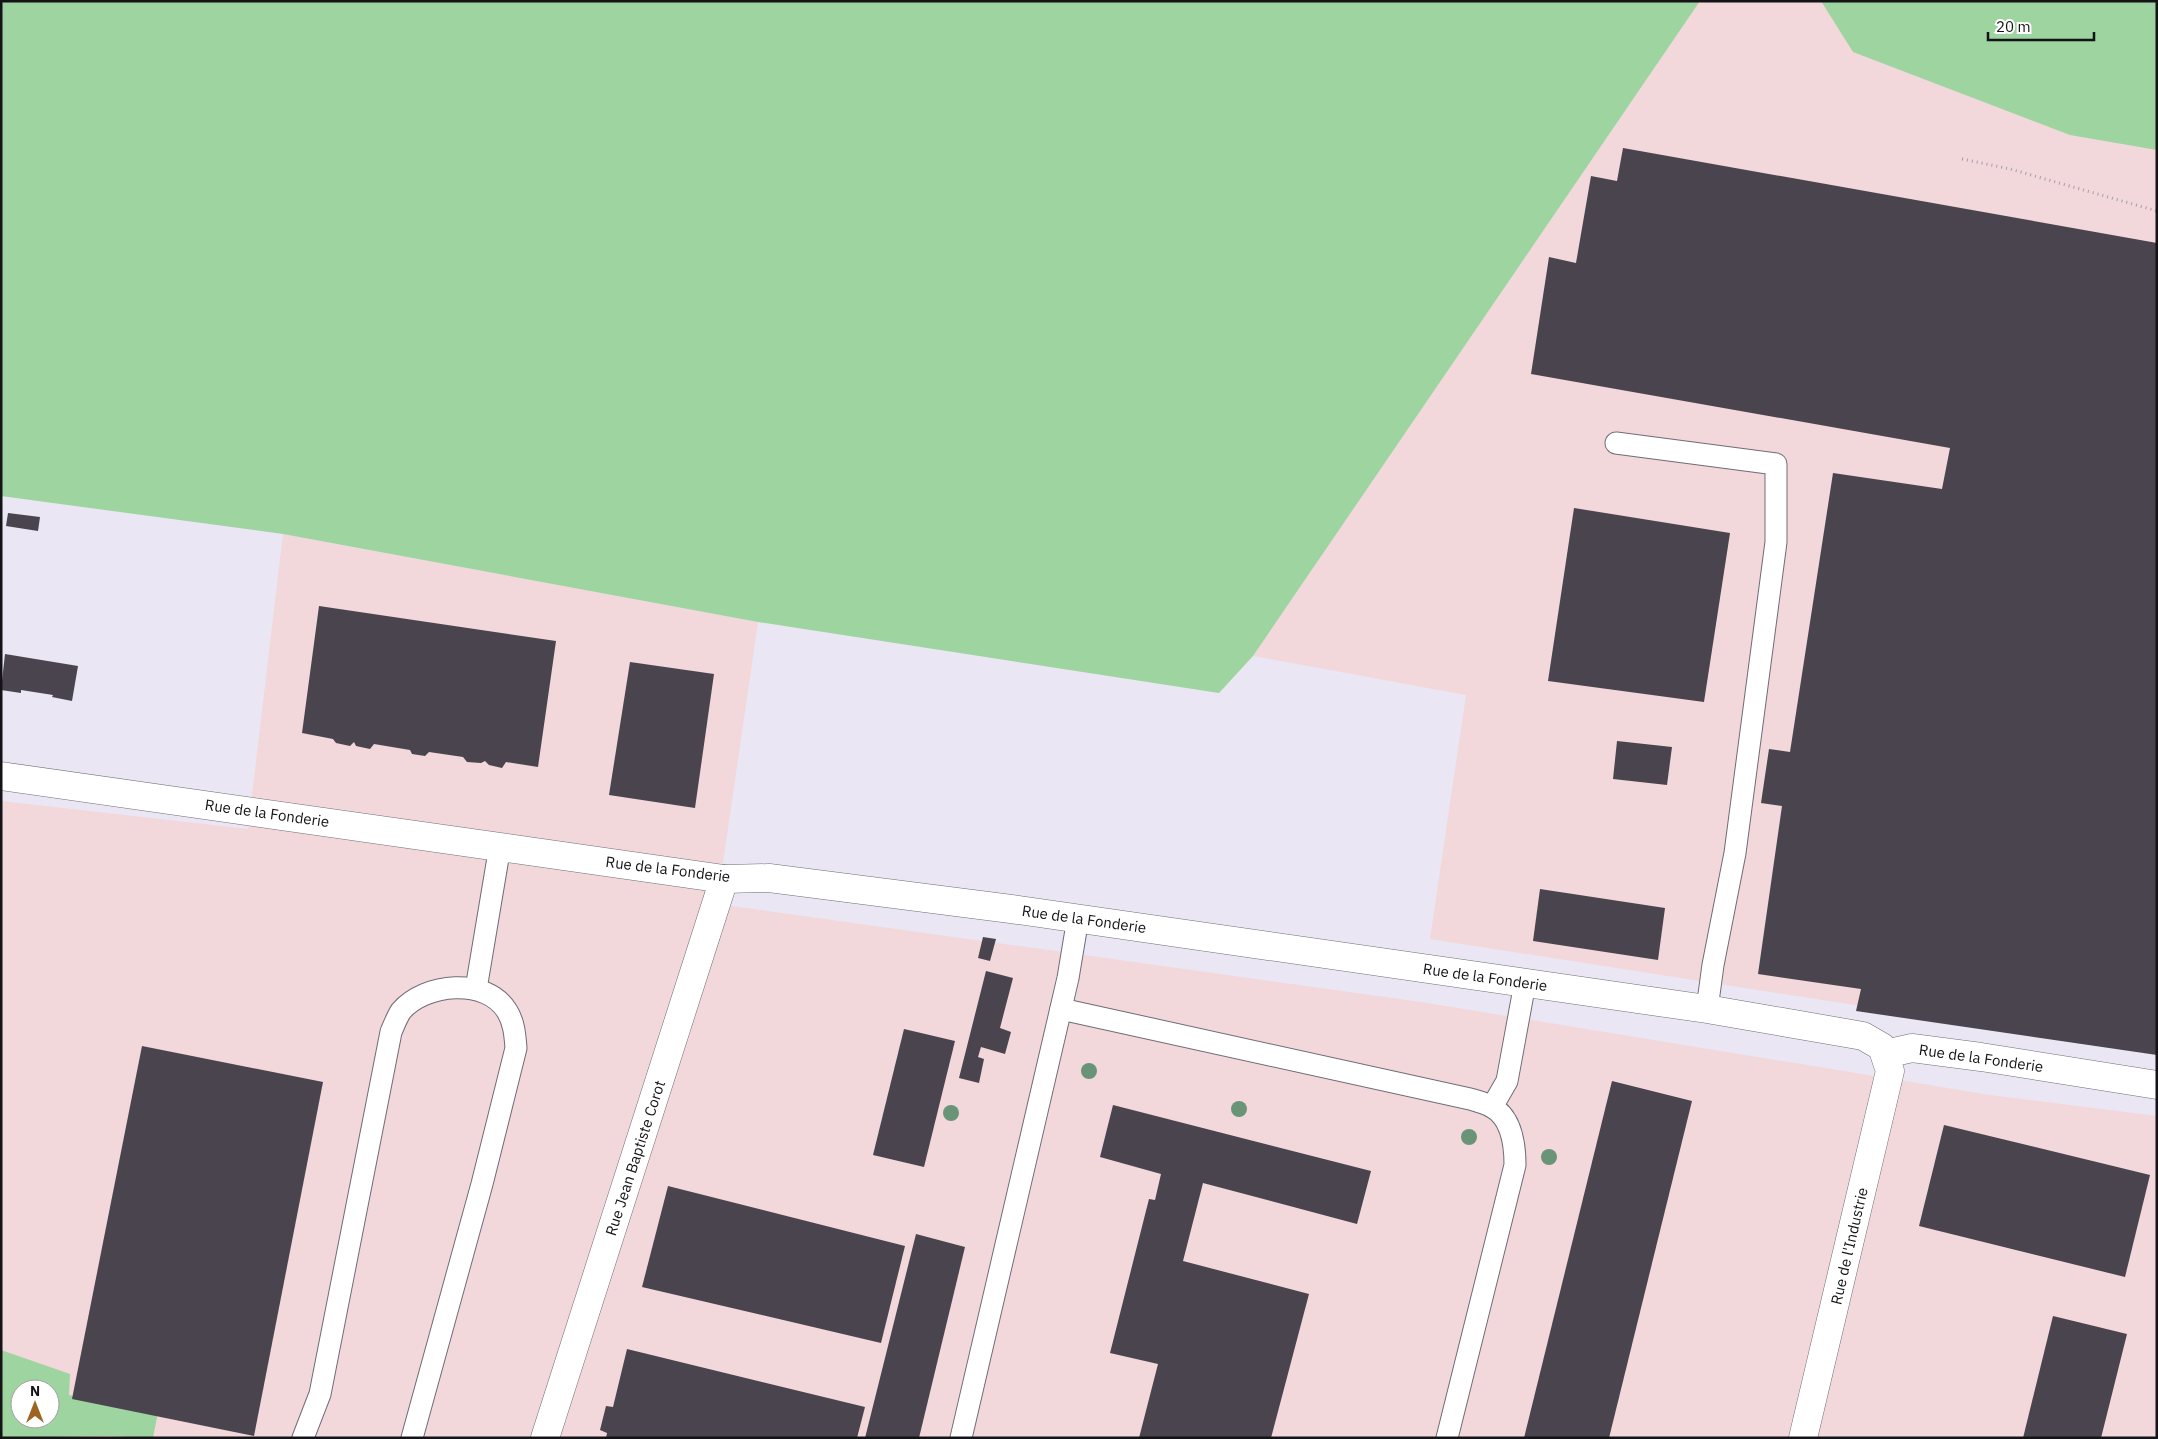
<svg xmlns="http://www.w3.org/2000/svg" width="2158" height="1439" font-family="'IBM Plex Sans',sans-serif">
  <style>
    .industrial { fill: #f2d7db; fill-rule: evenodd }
    .green { fill: #9dd49f; fill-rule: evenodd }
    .building { fill: #4a444e }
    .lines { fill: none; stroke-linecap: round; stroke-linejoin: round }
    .service-casing { stroke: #706c77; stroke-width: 23 }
    .minor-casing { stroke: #706c77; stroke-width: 29 }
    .path { stroke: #a19ea8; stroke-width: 3; stroke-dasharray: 1 4; stroke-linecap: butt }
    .service { stroke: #fff; stroke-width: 21 }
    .minor { stroke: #fff; stroke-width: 28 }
    .tree { fill: #699478 }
    .labels { text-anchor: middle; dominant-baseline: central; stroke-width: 5; stroke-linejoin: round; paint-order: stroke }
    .street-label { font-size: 15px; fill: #141317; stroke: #fff }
  </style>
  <rect width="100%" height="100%" fill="#eae6f3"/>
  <g class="industrial">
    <path d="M1700,1h284l173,73v978l-727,-113 36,-244 -213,-39z"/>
    <path d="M283,534l475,88 -41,282 704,98 569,93 167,21v322h-2156v-637l247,28zM20,1389h30v30h-30z"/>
  </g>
  <g class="green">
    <path d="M1,1h1699l-447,655 -34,37 -461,-71 -475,-88 -282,-38z"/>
    <path d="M1821,1h336v149l-87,-15 -217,-83z"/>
    <path d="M1,1350l69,24 -1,21 89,17 -5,26 -46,-2 -106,2zM20,1389h30v30h-30z"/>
  </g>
  <g class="building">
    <path d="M1623,148l534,95v812l-301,-44 5,-22 -103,-15 24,-168 -21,-3 8,-54 21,3 43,-279 109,16 8,-41 -419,-74 18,-117 27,6 15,-87 26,5z"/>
    <path d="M1574,508l156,25 -26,169 -156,-21z"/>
    <path d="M8,513l32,4 -2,14 -32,-5z"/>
    <path d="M319,606l237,35 -18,126 -32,-5 -4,6 -13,-3 -4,-4 -4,2 -14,-1 -4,-5 -34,-5 -4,4 -13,-2 -2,-4 -36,-6 -4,5 -14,-3 -2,-4 -4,4 -14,-3 -3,-4 -31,-6z"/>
    <path d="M5,654l73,12 -6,35 -20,-4 1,-2 -32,-5v3l-20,-3z"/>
    <path d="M630,662l84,12 -19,134 -86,-13z"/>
    <path d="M1617,741l55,6 -5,38 -54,-6z"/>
    <path d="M1540,889l125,19 -7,52 -125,-19z"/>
    <path d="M983,937l13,2 -6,22 -12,-3z"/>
    <path d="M986,971l27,7 -13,50 11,4 -6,22 -24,-7 -3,10 6,2 -5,24 -20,-5z"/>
    <path d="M904,1029l51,12 -31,126 -51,-12z"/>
    <path d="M142,1046l181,36 -69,354 -182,-37z"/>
    <path d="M1612,1081l80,20 -83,337h-85z"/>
    <path d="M1113,1105l258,66 -14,53 -154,-41 -20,78 126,33 -38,144h-132l19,-74 -48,-11 39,-154 6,1 6,-26 -61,-17z"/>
    <path d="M1944,1125l206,50 -25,102 -206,-51z"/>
    <path d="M668,1186l237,60 -24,97 -239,-56z"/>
    <path d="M916,1234l49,13 -46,191h-54z"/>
    <path d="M2053,1316l74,18 -26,104h-78z"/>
    <path d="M627,1349l238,58 -8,31h-251l1,-5 -7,-3 6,-24 7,1z"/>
  </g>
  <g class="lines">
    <defs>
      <g id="service">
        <path d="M1616,443l160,21v78l-41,311 -22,112 -6,44"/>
        <path d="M476,989l24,-143"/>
        <path d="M1061,1009l409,90c7,2 15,4 22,8 20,11 23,38 23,58l-68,273"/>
        <path d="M1492,1107l15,-26 18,-98"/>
        <path d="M303,1438l17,-44 71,-362c3,-7 6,-15 10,-21 24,-28 85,-34 106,0 7,11 8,24 9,37l-34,136 -70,254"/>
        <path d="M961,1438l107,-460 10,-60"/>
      </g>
      <g id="minor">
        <path d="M1,776l723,103 45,-1 242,31 696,100 156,27 19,11 8,24 -87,367"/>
        <path d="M1885,1054l27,-6 69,9 176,28"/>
        <path d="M545,1438l179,-559"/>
      </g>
    </defs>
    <use href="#service" class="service-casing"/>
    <use href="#minor" class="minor-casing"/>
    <path class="path" d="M1962,159l48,10 147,42"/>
    <use href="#service" class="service"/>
    <use href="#minor" class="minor"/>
  </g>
  <g class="tree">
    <circle cx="1089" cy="1071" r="8"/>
    <circle cx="1239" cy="1109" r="8"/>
    <circle cx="951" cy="1113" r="8"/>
    <circle cx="1469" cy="1137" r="8"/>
    <circle cx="1549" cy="1157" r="8"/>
  </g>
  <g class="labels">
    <g class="street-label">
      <text transform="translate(267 813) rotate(8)">Rue de la Fonderie</text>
      <text transform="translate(668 869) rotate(7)">Rue de la Fonderie</text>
      <text transform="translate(1084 919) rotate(8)">Rue de la Fonderie</text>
      <text transform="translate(1485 977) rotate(8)">Rue de la Fonderie</text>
      <text transform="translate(1981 1058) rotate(8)">Rue de la Fonderie</text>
      <text transform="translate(635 1158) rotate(-72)">Rue Jean Baptiste Corot</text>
      <text transform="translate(1849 1246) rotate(-77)">Rue de l'Industrie</text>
    </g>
  </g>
  <rect width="2158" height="1439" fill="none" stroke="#141317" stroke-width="5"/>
  <g transform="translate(35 1404)"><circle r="24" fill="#ffffff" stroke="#a1a1a2"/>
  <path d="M0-4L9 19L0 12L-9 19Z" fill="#9e6522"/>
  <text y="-8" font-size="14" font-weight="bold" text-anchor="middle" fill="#141317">N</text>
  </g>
  <path d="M1988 32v8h106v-8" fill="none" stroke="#141317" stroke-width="2.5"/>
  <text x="1996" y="32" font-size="15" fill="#141317" stroke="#ffffff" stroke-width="4" paint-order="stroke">20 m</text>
</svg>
